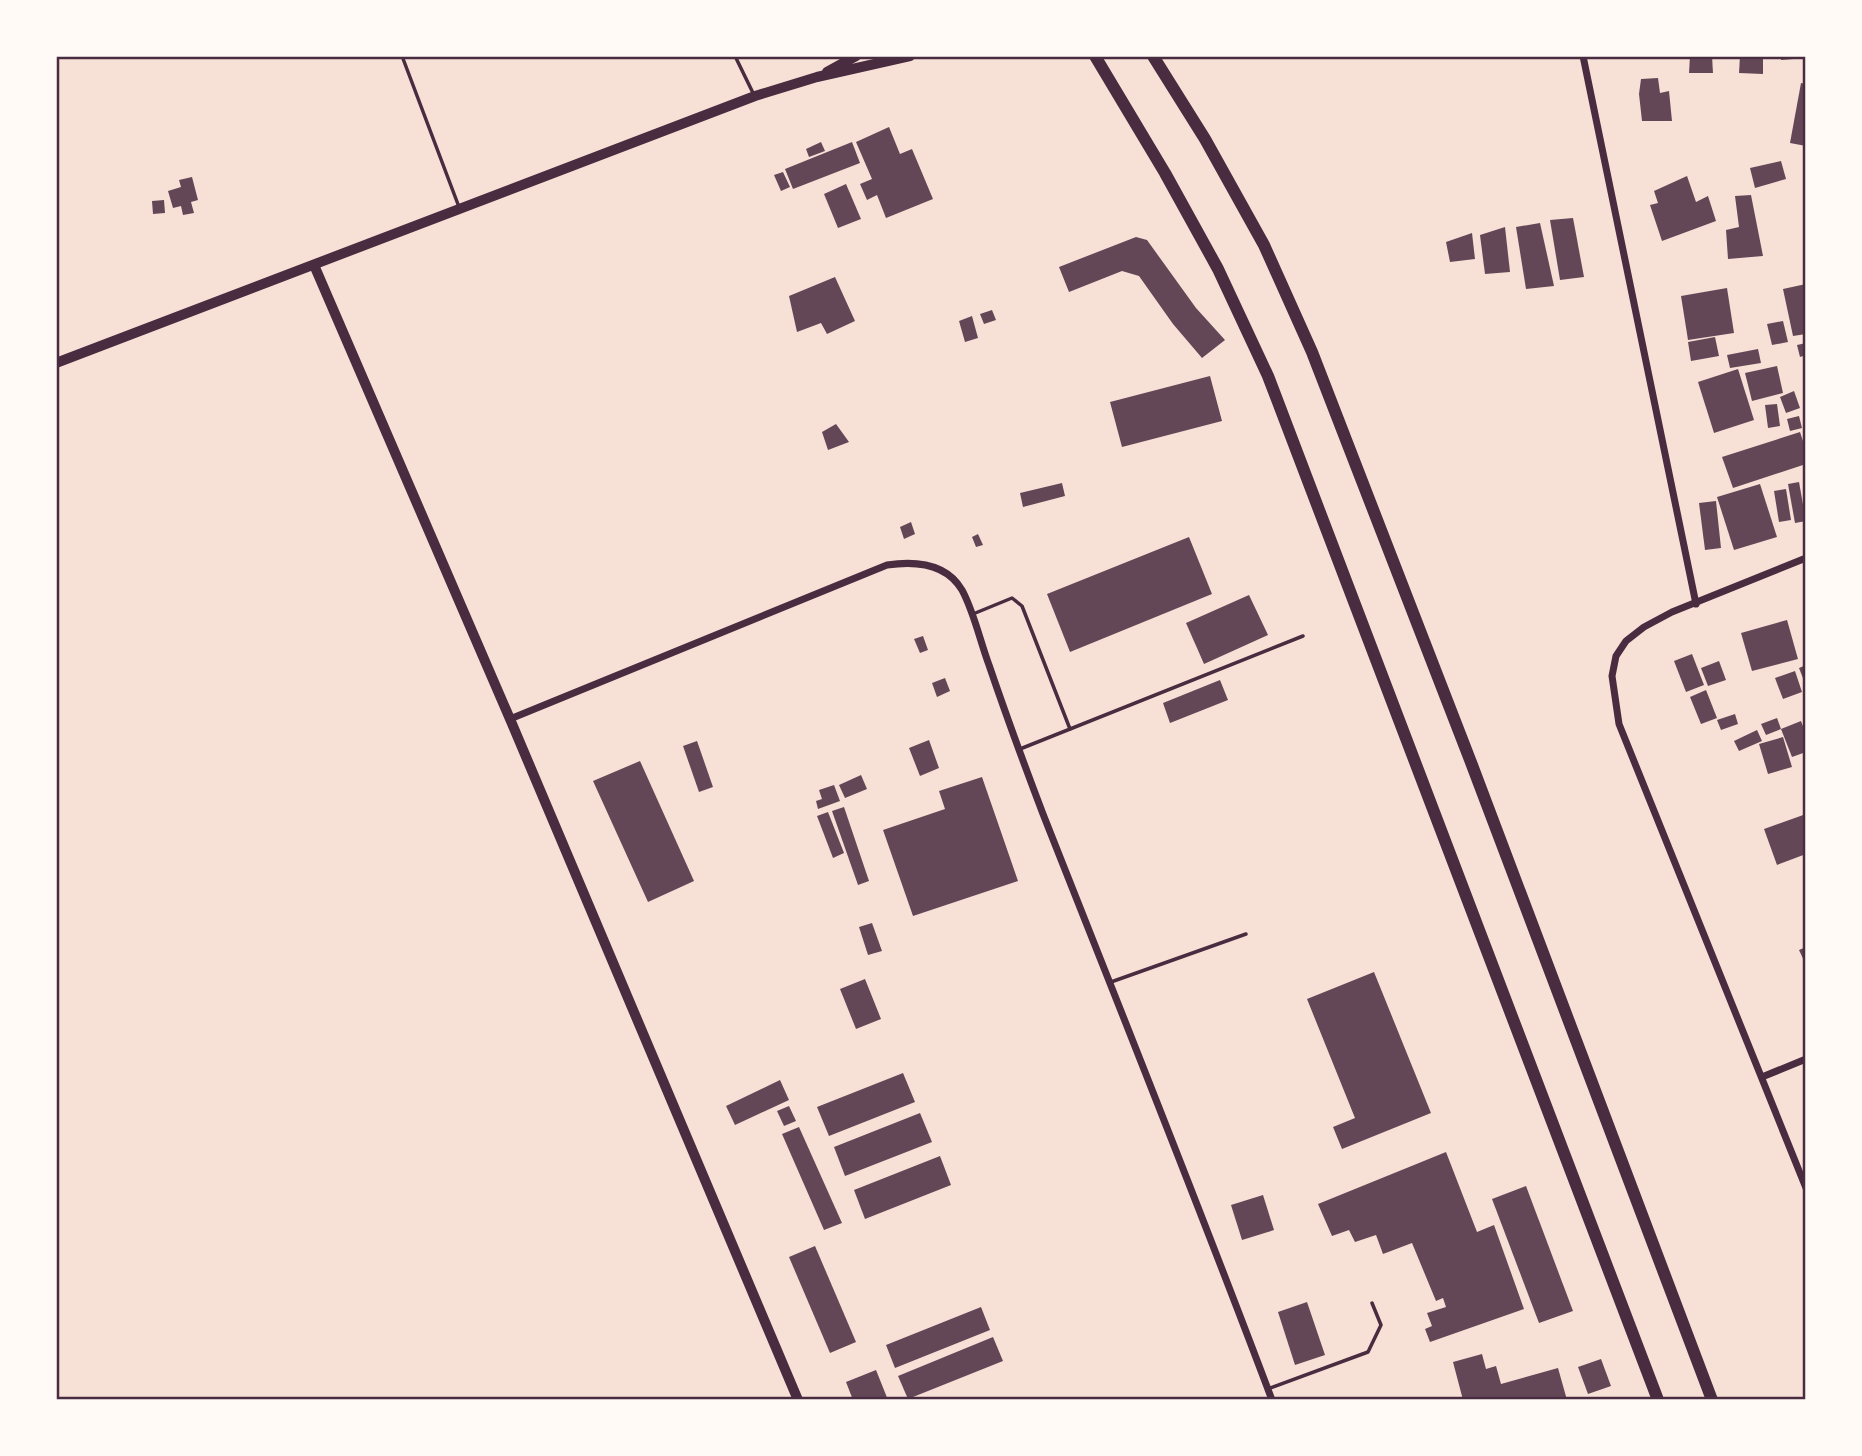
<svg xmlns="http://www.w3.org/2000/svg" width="1862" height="1456" font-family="'IBM Plex Sans',sans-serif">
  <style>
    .building { fill: #644757 }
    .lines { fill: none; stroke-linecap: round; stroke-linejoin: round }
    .service { stroke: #4a2c40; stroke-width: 3.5 }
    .minor { stroke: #4a2c40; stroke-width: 7 }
    .tertiary { stroke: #4a2c40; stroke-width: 10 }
    .trunk { stroke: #4a2c40; stroke-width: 12 }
    .neatline { fill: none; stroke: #4a2c40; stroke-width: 2.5 }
  </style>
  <rect width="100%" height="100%" fill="#f7e1d7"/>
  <g class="building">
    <path d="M1690,56h22l1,17h-24z"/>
    <path d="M1740,56h23v18l-24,-1z"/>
    <path d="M1781,56h25v2l-25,2z"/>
    <path d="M1658,78l2,15 9,-2 3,30h-30l-3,-27 2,-15z"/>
    <path d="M1801,83l5,1v62l-16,-3z"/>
    <path d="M889,127l11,27 12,-5 21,50 -47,19 -9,-23 -10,5 -7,-16 12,-5 -16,-37z"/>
    <path d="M821,142l4,9 -16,6 -3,-8z"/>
    <path d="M852,142l8,21 -67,26 -8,-20z"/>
    <path d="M1781,161l5,18 -31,9 -5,-20z"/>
    <path d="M783,172l7,15 -9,4 -7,-16z"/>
    <path d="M1687,176l9,26 12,-6 8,25 -54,20 -12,-36 8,-2 -4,-12z"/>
    <path d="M192,177l6,23 -7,2 3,11 -11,2 -2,-9 -8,2 -5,-17 13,-4 -2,-7z"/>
    <path d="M846,184l15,35 -23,9 -14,-34z"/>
    <path d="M1751,195l12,61 -35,3 -2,-29 13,-3 -4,-31z"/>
    <path d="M164,200l1,13 -12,1 -1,-13z"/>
    <path d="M1573,218l11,59 -24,3 -10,-60z"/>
    <path d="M1540,223l14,63 -28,3 -10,-62z"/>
    <path d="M1505,227l5,45 -25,2 -5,-39z"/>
    <path d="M1472,233l3,26 -25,3 -4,-20z"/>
    <path d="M1136,237l11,3 49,68 29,32 -23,18 -29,-34 -34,-48 -17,-5 -53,21 -10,-25z"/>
    <path d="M835,277l20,44 -28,13 -6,-11 -24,9 -8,-36z"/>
    <path d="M1806,284v50l-13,2 -10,-47z"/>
    <path d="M1727,288l7,45 -46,7 -7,-44z"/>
    <path d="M992,310l4,10 -12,4 -4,-10z"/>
    <path d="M972,316l6,22 -13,4 -6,-21z"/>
    <path d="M1783,321l5,21 -16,3 -5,-21z"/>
    <path d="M1715,337l4,19 -28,5 -3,-19z"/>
    <path d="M1806,343v12l-6,2 -3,-12z"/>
    <path d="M1758,349l3,14 -31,5 -3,-13z"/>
    <path d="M1777,366l6,27 -31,8 -7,-28z"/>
    <path d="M1738,369l16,51 -40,13 -16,-51z"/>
    <path d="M1210,376l12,45 -100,26 -12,-45z"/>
    <path d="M1794,391l6,17 -14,5 -6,-16z"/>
    <path d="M1777,404l3,22 -12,2 -3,-23z"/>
    <path d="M1799,416l3,12 -12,3 -3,-12z"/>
    <path d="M836,424l13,18 -21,8 -6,-18z"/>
    <path d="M1800,432l6,18v14l-73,24 -11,-31z"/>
    <path d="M1799,482l7,39 -11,2 -7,-39z"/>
    <path d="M1062,483l3,13 -42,11 -3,-14z"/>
    <path d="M1760,484l17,53 -43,13 -17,-53z"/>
    <path d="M1786,489l5,31 -12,2 -5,-31z"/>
    <path d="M1716,501l5,47 -16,2 -6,-47z"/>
    <path d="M911,522l4,12 -11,5 -4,-12z"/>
    <path d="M978,534l5,11 -7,2 -4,-10z"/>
    <path d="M1189,537l23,57 -142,58 -23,-58z"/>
    <path d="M1249,595l19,40 -64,29 -18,-41z"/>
    <path d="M1787,620l11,39 -46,12 -11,-38z"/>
    <path d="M923,636l5,14 -8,3 -6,-14z"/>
    <path d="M1692,654l12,31 -18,7 -12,-31z"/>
    <path d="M1719,661l7,19 -18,6 -7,-18z"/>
    <path d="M1806,665v21l-7,-18z"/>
    <path d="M1795,671l7,21 -19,7 -8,-21z"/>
    <path d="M945,678l5,13 -13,6 -5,-14z"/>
    <path d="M1220,680l8,20 -58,23 -7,-20z"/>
    <path d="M1706,690l11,28 -16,6 -11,-27z"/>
    <path d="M1735,714l3,10 -17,6 -4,-10z"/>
    <path d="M1777,718l4,11 -15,6 -5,-11z"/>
    <path d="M1801,721l5,13v18l-14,5 -11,-28z"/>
    <path d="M1757,730l5,11 -23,10 -5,-10z"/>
    <path d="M1783,737l9,30 -24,7 -9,-30z"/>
    <path d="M929,740l10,28 -19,8 -11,-28z"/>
    <path d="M697,741l16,46 -14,5 -16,-46z"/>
    <path d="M640,761l54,120 -46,21 -55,-121z"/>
    <path d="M861,775l6,14 -22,9 -6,-13z"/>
    <path d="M982,777l36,104 -105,35 -30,-86 62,-21 -6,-18z"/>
    <path d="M834,785l6,16 -22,8 -2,-8 6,-2 -3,-9z"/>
    <path d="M844,807l25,74 -11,4 -26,-74z"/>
    <path d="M828,812l16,41 -11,5 -16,-42z"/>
    <path d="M1806,814v40l-29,11 -13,-36z"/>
    <path d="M872,923l10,28 -14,4 -9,-28z"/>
    <path d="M1806,947v18l-7,-15z"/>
    <path d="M1374,972l57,141 -89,36 -9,-22 22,-9 -48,-119z"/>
    <path d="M865,979l16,40 -25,10 -16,-40z"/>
    <path d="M903,1073l12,29 -86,34 -12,-29z"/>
    <path d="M780,1080l9,20 -54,25 -9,-19z"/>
    <path d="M789,1106l7,15 -12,5 -7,-15z"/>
    <path d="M920,1113l12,29 -87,34 -11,-29z"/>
    <path d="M799,1127l43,96 -18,7 -42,-96z"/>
    <path d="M1446,1152l31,80 17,-7 30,84 -94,33 -5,-13 7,-3 -5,-13 19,-6 -3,-9 -7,3 -24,-58 -29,11 -7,-19 -21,7 -6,-12 -17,6 -14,-32z"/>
    <path d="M940,1156l11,29 -86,34 -11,-29z"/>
    <path d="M1526,1186l47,125 -34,12 -47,-124z"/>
    <path d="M1263,1195l11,35 -32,10 -11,-35z"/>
    <path d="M815,1246l41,96 -26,11 -41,-96z"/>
    <path d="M1307,1302l18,53 -30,10 -17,-53z"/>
    <path d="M981,1307l9,23 -95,38 -9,-23z"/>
    <path d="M993,1337l10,24 -95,38 -10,-23z"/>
    <path d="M1482,1354l4,15 10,-3 5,18 57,-16 9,32h-104l-10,-38z"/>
    <path d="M1601,1359l10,27 -23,8 -10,-27z"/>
    <path d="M876,1370l12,30h-35l-7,-18z"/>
  </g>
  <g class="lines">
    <g class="service">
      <path d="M402,56l57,151"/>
      <path d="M735,56l19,39"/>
      <path d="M973,614l39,-16 10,8 48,123"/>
      <path d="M1020,749l283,-113"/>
      <path d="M1111,982l135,-48"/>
      <path d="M1270,1388l98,-36 13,-27 -9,-22"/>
    </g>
    <g class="minor">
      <path d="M1583,56l113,548"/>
      <path d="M1806,558l-134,54 -28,15 -18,14 -10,15 -4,20 7,48 187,464"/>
      <path d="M510,719l377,-154c27,-4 59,-2 75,25 12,22 18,51 27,75 17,50 35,99 54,149 77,195 155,389 229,586"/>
      <path d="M1762,1077l44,-18"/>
    </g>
    <g class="tertiary">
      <path d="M827,72l29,-16"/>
      <path d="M314,265l196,454 288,681"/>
      <path d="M56,363l699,-267 62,-19 93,-21"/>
    </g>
    <g class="trunk">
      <path d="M1095,56l70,117 53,96 50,107 390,1024"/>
      <path d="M1153,56l52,83 59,106 48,107 160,413 240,635"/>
    </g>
  </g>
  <rect width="1862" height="1456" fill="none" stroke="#fffaf5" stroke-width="116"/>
  <rect x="58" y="58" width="1746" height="1340" class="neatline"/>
</svg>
